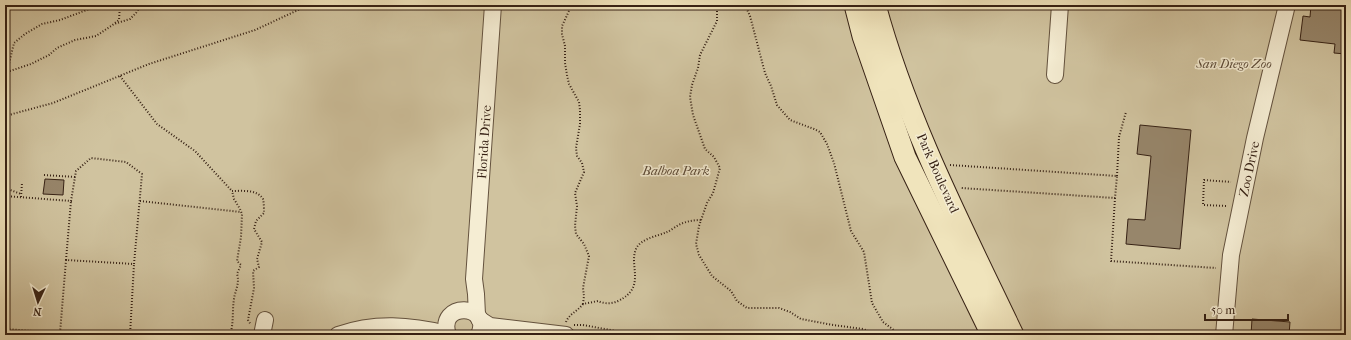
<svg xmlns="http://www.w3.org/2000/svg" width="1351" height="340" font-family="'IM FELL French Canon',serif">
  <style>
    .green { fill: #d0c39f; stroke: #83725a }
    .building { fill: #97866b; stroke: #362114 }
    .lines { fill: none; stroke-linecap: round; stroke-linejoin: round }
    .minor-casing { stroke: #64523e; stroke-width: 18 }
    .major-casing { stroke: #362114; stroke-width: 23 }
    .path { stroke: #362114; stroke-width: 2; stroke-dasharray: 1 2; stroke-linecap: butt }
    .minor { stroke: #f5edd3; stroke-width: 16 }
    .major { stroke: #f0e4bc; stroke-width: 21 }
    .labels { text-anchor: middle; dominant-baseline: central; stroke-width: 3; stroke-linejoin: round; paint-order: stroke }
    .park-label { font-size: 13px; font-style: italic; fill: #5c4a37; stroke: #f5edd3 }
    .street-label { font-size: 13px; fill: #362114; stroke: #f5edd3 }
  </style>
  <rect width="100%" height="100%" fill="#f0e4bc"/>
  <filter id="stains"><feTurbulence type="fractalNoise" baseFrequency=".005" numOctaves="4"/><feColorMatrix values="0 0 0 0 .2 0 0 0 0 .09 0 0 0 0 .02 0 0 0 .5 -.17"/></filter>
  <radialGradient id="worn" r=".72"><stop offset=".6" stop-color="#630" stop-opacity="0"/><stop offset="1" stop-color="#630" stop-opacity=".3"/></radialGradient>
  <rect class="green" x="5" y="5" width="1341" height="330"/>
  <g class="building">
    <path d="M1311,5h35v49l-12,-1 1,-9 -35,-4 3,-24 7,1z"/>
    <path d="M1140,125l51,5 -11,119 -54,-5 2,-25 17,1 6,-64 -14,-2z"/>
    <path d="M45,179l19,1 -1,15 -20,-1z"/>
    <path d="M1252,319l38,3 -1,13h-38z"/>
  </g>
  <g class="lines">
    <defs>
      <g id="minor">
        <path d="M1055,75l5,-70"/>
        <path d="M477,315l-1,-21 -2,-15 19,-274"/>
        <path d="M479,319l11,7 76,9"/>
        <path d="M262,335l3,-15"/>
        <path d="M338,335c37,-13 72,-10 109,-1"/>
        <path d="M448,335c-12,-34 45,-32 31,0"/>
        <path d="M1224,335l7,-80 24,-117 32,-133"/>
      </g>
      <g id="major">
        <path d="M855,5l8,31 42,121 87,178"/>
        <path d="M875,5c31,115 87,223 138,330"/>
      </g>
    </defs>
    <use href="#minor" class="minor-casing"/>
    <use href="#major" class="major-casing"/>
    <g class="path">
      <path d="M569,5v6l-7,15v8l3,12v17l2,12 2,9 10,18 1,8v14l-4,24 1,8 5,7 2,9 -9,21 2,13 -2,20 1,8 8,10 5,12 -6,32 1,8 -1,8 15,-3c6,3 14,3 20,0 30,-14 9,-37 19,-54 6,-9 21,-11 30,-15 5,-2 10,-7 16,-9 6,-2 12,-3 18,-3"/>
      <path d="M717,5v16l-17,34 -2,13 -6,17 -2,12 3,18 12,34 9,8 6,11 -7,25 -6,10 -8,23 -3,18 3,11 13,21 19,15 6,10 10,7h32l11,4 11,7 32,6 30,4 15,6"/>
      <path d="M745,5l5,11 15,57 6,13 6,19 13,15 24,9 6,3 7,12 7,19 17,68 13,21 8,51 11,19 12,9 2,4"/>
      <path d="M115,23l4,-3 1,-15"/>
      <path d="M7,72l24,-8 18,-9 8,-7 18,-8 21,-4 18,-12 16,-5 6,-6 5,-8"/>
      <path d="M5,74l2,-2 7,-29 11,-9 17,-10 18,-4 40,-15"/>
      <path d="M120,76l37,48 38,27 37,40"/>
      <path d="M5,116l48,-13 96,-39 106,-34 54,-25"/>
      <path d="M950,165l167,11 -2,22 -154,-10"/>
      <path d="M44,175l31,2"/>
      <path d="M1117,176l2,-39 7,-25"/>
      <path d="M5,188l16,6"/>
      <path d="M5,196l66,5 5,-30 15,-13 35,4 16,12 -8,90 -68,-4 -6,73 -55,-4"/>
      <path d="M21,197l1,-14"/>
      <path d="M1115,198l-4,63 105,7"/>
      <path d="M140,201l101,11"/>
      <path d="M1226,206l-23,-1 1,-25 27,2"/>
      <path d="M66,260l5,-59"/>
      <path d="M566,322c3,-8 12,-11 17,-18"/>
      <path d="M574,325h9l55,10"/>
      <path d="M60,335v-2l19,2"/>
      <path d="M130,335l4,-71"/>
      <path d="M192,335l1,-3 29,3"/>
      <path d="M230,335c4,-12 2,-24 4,-36 1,-8 6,-16 3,-25l4,-9 -4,-4 4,-24 1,-23 -2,-5 -6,-10 -2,-8c10,0 25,-2 31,8 1,4 1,10 1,14l-8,8 -2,8 8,13 -5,17 2,8 -6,4 1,17 -6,32 3,5"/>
    </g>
    <use href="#minor" class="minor"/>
    <use href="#major" class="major"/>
  </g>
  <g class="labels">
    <g class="park-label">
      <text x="1234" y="63">San Diego Zoo</text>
      <text x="676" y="170">Balboa Park</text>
    </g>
    <g class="street-label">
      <text transform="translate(484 142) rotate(-86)">Florida Drive</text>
      <text transform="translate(1249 169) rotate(-78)">Zoo Drive</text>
      <text transform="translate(938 173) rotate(66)">Park Boulevard</text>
    </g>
  </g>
  <rect width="1351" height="340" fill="none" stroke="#f0e4bc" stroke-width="20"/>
  <rect x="6" y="6" width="1339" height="328" fill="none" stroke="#362114" stroke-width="2"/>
  <rect x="10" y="10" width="1331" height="320" fill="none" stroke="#362114"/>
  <g transform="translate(38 302) rotate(184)" stroke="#f5edd3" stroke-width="3" paint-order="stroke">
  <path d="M0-3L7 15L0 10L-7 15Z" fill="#362114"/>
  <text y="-6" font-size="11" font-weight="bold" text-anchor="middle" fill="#362114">N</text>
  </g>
  <path d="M1205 314v6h83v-6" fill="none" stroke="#362114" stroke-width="2"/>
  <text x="1211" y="314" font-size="12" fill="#362114" stroke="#f5edd3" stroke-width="3" paint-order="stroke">50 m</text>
  <rect width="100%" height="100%" filter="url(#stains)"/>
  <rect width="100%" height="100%" fill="url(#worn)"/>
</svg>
